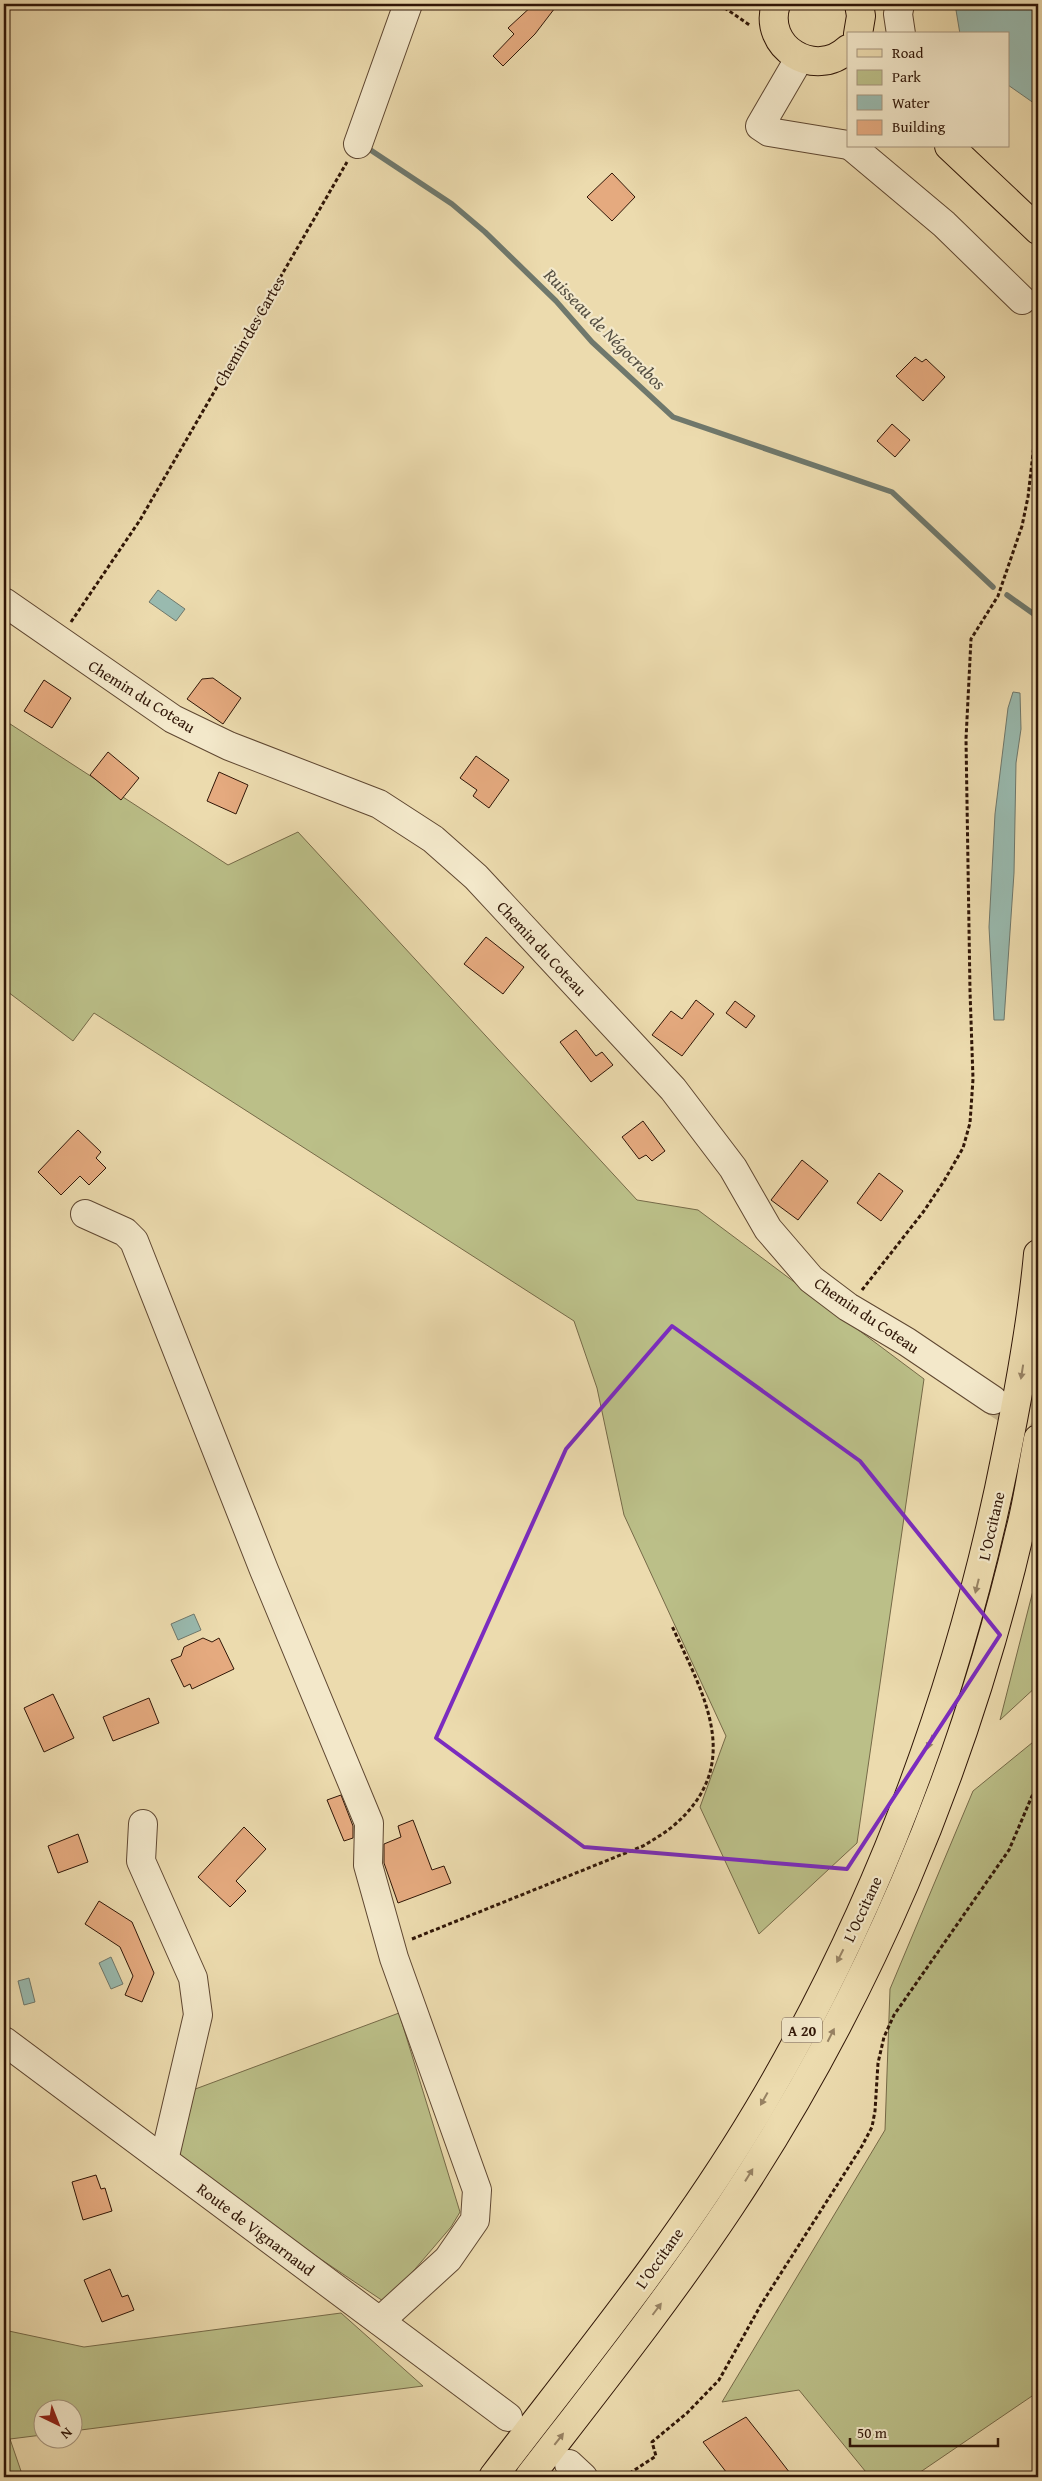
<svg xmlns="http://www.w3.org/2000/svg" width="1042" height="2481" font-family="'Gentium Book Plus',serif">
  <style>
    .green { fill: #bbbf88; stroke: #766a48 }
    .water { fill: #99baaf; stroke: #6f786c }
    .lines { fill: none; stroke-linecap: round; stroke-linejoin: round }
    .stream { stroke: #6f786c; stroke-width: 5.5 }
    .building { fill: #e5aa7f; stroke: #301607 }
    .minor-tunnel { stroke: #c6b48d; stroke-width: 28; stroke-dasharray: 28 14; stroke-linecap: butt }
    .minor-casing { stroke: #5f4731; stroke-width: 30 }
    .major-casing { stroke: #301607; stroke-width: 30 }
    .highway-casing { stroke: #301607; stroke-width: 30 }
    .path { stroke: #301607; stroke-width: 3; stroke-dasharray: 4 2.5; stroke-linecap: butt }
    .minor { stroke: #f3e8ca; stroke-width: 28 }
    .major { stroke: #ecdbae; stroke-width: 28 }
    .highway { stroke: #ecdbae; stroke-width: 28 }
    .oneway { fill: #978263 }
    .marked { fill: none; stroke: #7b2cbf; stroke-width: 4; stroke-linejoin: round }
    .labels { text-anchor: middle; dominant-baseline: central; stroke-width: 4.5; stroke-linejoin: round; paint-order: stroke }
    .shield { fill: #f3e8ca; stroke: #6a5542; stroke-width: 1 }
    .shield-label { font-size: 15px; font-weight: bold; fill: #301607 }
    .street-label { font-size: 16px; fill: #301607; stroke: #f3e8ca }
    .water-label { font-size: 18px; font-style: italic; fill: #554f42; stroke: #f3e8ca }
  </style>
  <rect width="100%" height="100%" fill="#ecdbae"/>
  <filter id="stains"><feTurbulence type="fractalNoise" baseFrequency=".004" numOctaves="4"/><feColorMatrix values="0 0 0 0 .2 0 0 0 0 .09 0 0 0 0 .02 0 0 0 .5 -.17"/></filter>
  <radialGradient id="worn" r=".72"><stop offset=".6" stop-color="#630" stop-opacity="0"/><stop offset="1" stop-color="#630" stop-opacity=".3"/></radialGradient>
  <g class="green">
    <path d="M4,720l224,145 70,-33 339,368 61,10 226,169 -67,464 -98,91 -59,-127 26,-71 -102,-221 -27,-127 -23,-67 -480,-308 -21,28 -69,-52z"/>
    <path d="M1038,1571v114l-38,35z"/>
    <path d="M1038,1738v660l-3,-4 -122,83h-43l-71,-87 -77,12 163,-272 5,-141 83,-198z"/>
    <path d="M399,2013l61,199 -9,15 -65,76 -180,-121 -28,-30 12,-61z"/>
    <path d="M341,2313l82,73 -350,45 -1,-23h-30v27l-32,4 13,38h-19v-147l80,17z"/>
  </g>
  <g class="water">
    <path d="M955,4h83v102l-30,-21v-51h-48z"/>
    <path d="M158,590l27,19 -9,12 -27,-19z"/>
    <path d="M1013,692l7,1 1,36 -5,34 -2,110 -10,147h-10l-5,-93 6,-113 13,-106z"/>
    <path d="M194,1614l7,16 -23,10 -7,-16z"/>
    <path d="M111,1957l12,27 -12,5 -12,-26z"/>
    <path d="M29,1978l6,24 -11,3 -6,-24z"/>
  </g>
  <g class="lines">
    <g class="stream">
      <path d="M366,147l86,57 33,28 71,69 36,41 81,75 219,75 101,95"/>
      <path d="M1007,595l31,22"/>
    </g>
  </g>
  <g class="building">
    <path d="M534,4h24l-23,30 -32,32 -10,-10 21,-22 -6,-6z"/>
    <path d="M612,173l23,24 -23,24 -25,-24z"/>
    <path d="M915,357l7,5 4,-3 19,18 -22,24 -27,-25z"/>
    <path d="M892,424l18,16 -15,17 -18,-16z"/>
    <path d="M213,678l28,20 -18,26 -36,-25 15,-20z"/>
    <path d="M44,680l27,18 -19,30 -28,-17z"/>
    <path d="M108,752l31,26 -18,22 -31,-25z"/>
    <path d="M476,756l33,24 -20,28 -16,-12 4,-6 -17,-12z"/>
    <path d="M219,772l29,13 -12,29 -29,-13z"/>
    <path d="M486,937l38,30 -21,27 -39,-30z"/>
    <path d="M696,1000l18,14 -32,42 -30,-21 19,-24 11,8z"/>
    <path d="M735,1001l20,15 -9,12 -20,-15z"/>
    <path d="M576,1030l20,26 6,-4 11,13 -22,17 -31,-40z"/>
    <path d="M643,1121l22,30 -13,10 -6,-6 -7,4 -17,-22z"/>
    <path d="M78,1130l23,22 -5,6 10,10 -17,17 -9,-9 -19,19 -23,-23z"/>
    <path d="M802,1160l26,21 -30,39 -27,-20z"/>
    <path d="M879,1173l24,18 -22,30 -24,-18z"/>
    <path d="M203,1638l9,4 7,-4 15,31 -42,20 -2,-5 -6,3 -13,-27 10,-4 3,-9z"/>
    <path d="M53,1694l21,44 -30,14 -20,-44z"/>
    <path d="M149,1698l10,25 -46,18 -10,-24z"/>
    <path d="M341,1795l12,31v12l-9,3 -17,-41z"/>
    <path d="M413,1820l19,50 12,-4 7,17 -53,20 -14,-40v-19l17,-7 -3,-11z"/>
    <path d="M244,1827l22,22 -30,32 10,10 -16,16 -32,-30z"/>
    <path d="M78,1834l10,28 -30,11 -10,-27z"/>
    <path d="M99,1901l33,21 22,51 -12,29 -17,-7 8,-19 -13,-29 -35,-23z"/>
    <path d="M96,2175l5,14 4,-1 7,23 -29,9 -11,-38z"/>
    <path d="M110,2269l12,28 6,-2 6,15 -32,12 -18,-42z"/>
    <path d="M746,2417l27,34 20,26h-63l-27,-35z"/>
  </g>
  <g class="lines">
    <path class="minor-tunnel" d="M995,1402l43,28"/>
    <defs>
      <g id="minor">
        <path d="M900,4l-2,10 3,20"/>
        <path d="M799,59l-39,67 9,6 79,13"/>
        <path d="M358,144l50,-140"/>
        <path d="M851,146l93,78 78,76"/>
        <path d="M4,602l169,117 56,27 150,58 54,35 43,38 197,212 60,79 35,61 43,50 37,28 59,35 86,58"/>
        <path d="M85,1214l40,18 9,9 130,329 105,253 -1,42 26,93 83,232 -2,30 -27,39 -68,62"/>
        <path d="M143,1824l-2,37 52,117 5,37 -34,145"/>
        <path d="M4,2041l504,376"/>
        <path d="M569,2464l14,13"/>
      </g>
      <g id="major">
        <path d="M776,4c-14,43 39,76 72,45"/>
        <path d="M858,34l3,-18 -2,-12"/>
        <path d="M949,146l89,84"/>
      </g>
      <g id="highway">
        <path d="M493,2477c91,-119 187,-236 264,-365 122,-205 204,-428 250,-662 13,-64 25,-130 31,-196"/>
        <path d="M529,2477c68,-88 138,-176 200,-269 137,-206 235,-436 291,-677 8,-30 12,-62 18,-92"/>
      </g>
    </defs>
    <use href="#minor" class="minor-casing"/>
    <use href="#major" class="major-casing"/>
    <use href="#highway" class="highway-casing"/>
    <g class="path">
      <path d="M719,4l32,22"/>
      <path d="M71,622l69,-102 207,-358"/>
      <path d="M862,1290l62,-79 20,-30 19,-33 7,-25 3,-44 -3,-88 -4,-252 5,-100 27,-43 24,-70 6,-29 10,-87"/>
      <path d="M412,1939l231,-93c10,-6 20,-12 29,-19 74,-62 32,-131 0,-201"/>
      <path d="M624,2477l32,-21 -4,-14 35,-29 32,-33 43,-77 100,-157 10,-19 3,-16 3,-48 6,-26 10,-22 115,-165 29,-68"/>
    </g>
    <use href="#minor" class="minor"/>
    <use href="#major" class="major"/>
    <use href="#highway" class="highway"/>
  </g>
  <defs><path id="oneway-solid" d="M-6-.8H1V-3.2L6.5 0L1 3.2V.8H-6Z" transform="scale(1.25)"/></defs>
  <g class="oneway">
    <use href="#oneway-solid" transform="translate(1022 1372) rotate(99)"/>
    <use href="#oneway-solid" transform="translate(977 1586) rotate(104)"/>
    <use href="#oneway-solid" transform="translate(930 1742) rotate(109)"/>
    <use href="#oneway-solid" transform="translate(840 1956) rotate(117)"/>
    <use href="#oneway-solid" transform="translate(831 2035) rotate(-63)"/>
    <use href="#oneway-solid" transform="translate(764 2099) rotate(119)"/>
    <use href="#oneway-solid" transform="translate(749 2175) rotate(-58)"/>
    <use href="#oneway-solid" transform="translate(657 2309) rotate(-53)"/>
    <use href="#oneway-solid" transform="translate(559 2439) rotate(-52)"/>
  </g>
  <path class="marked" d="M672,1326l188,135 140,174 -153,234 -263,-22 -148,-109 130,-289z"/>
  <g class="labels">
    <rect class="shield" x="782" y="2017.5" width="40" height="25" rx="4"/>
    <g class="shield-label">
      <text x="802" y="2030">A 20</text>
    </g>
    <g class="street-label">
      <text transform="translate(249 331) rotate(-60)">Chemin des Cartes</text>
      <text transform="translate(142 696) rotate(32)">Chemin du Coteau</text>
      <text transform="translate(542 948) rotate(47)">Chemin du Coteau</text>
      <text transform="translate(867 1315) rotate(34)">Chemin du Coteau</text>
      <text transform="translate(991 1526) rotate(-77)">L'Occitane</text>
      <text transform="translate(862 1909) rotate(-65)">L'Occitane</text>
      <text transform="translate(256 2229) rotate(37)">Route de Vignarnaud</text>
      <text transform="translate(659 2258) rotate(-55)">L'Occitane</text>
    </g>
    <g class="water-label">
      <text transform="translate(605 329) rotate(45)">Ruisseau de Négocrabos</text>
    </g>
  </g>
  <rect width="1042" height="2481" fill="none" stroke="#ecdbae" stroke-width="20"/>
  <rect x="5" y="5" width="1032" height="2471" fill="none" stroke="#301607" stroke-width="2.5"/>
  <rect x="10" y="10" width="1022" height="2461" fill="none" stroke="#301607"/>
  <rect x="847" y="32" width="162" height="115" fill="#f3e8ca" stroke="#a5947c"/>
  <rect x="857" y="49" width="25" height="8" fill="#ecdbae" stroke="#a5947c"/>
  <text x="892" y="58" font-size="15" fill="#301607">Road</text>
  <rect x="857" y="70" width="25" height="15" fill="#bbbf88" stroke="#a5947c"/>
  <text x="892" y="82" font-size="15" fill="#301607">Park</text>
  <rect x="857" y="95" width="25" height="15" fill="#99baaf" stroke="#a5947c"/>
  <text x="892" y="108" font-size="15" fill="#301607">Water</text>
  <rect x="857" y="120" width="25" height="15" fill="#e5aa7f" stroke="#a5947c"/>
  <text x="892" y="132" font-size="15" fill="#301607">Building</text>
  <g transform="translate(58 2424) rotate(137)"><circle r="24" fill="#f3e8ca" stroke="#a5947c"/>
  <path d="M0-4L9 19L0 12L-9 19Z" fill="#8f2418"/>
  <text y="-8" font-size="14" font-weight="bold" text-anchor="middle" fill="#301607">N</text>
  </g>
  <path d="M850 2438v8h148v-8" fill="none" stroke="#301607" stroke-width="2.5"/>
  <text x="857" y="2438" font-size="15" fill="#301607" stroke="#f3e8ca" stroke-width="4" paint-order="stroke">50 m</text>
  <rect width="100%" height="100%" filter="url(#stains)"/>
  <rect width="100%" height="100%" fill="url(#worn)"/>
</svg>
